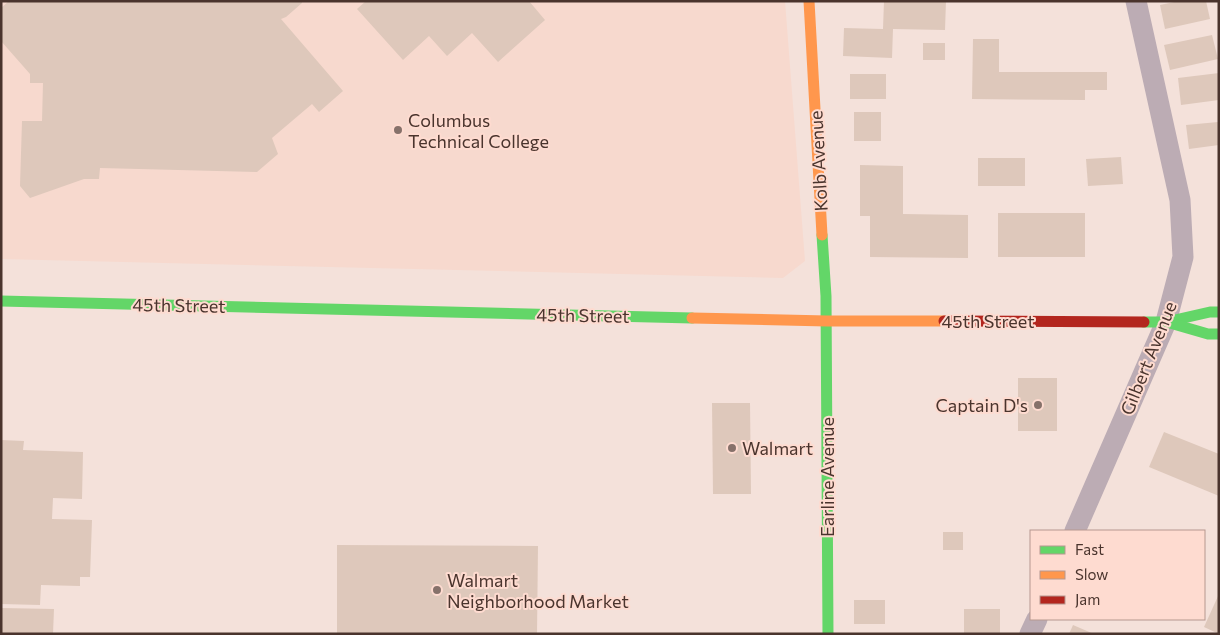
<svg xmlns="http://www.w3.org/2000/svg" width="1220" height="635" font-family="Commissioner,sans-serif">
  <style>
    .built { fill: #f7d9ce }
    .building { fill: #dec8bb }
    .lines { fill: none; stroke-linecap: round; stroke-linejoin: round }
    .street { stroke: #bcacb4; stroke-width: 21 }
    .fast { stroke: #63d668; stroke-width: 11 }
    .slow { stroke: #ff974d; stroke-width: 11 }
    .jam { stroke: #b3261e; stroke-width: 11 }
    .poi-dot { fill: #86716a; stroke: #fedbd0; stroke-width: 2 }
    .labels { text-anchor: middle; dominant-baseline: central; stroke-width: 4; stroke-linejoin: round; paint-order: stroke }
    .poi-label { font-size: 18px; fill: #4a342d; stroke: #fedbd0; text-anchor: start }
    .street-label { font-size: 18px; fill: #4a342d; stroke: #fedbd0 }
  </style>
  <rect width="100%" height="100%" fill="#f4e1da"/>
  <path class="built" d="M1,1h784l20,260 -22,17 -782,-19z"/>
  <g class="building">
    <path d="M9,1h293v2l-16,14 -5,2 62,72 -24,21 -7,-8 -40,34 6,16 -21,18 -157,-4 -1,11h-15l-54,19 -10,-12 2,-65h20l1,-38h-13v-9l-29,-33v-33z"/>
    <path d="M366,1h163l16,19 -47,42 -26,-29 -25,23 -18,-20 -26,24 -46,-51z"/>
    <path d="M884,1h62l-1,29 -52,-1 -1,29 -49,-2 1,-28 39,1z"/>
    <path d="M1179,1h27l4,18 -45,10 -5,-24z"/>
    <path d="M1212,35l6,24 -48,11 -6,-25z"/>
    <path d="M973,39h26v33h108v18h-22v10l-113,-1z"/>
    <rect x="923" y="43" width="22" height="17"/>
    <path d="M1219,73v27l-38,5 -3,-27z"/>
    <rect x="850" y="74" width="36" height="25"/>
    <rect x="854" y="112" width="27" height="29"/>
    <path d="M1218,122l1,23 -30,4 -3,-24z"/>
    <path d="M1121,157l2,27 -35,2 -2,-27z"/>
    <rect x="978" y="158" width="47" height="28"/>
    <path d="M860,165l43,1v48l65,1v43l-98,-1v-41h-10z"/>
    <rect x="998" y="213" width="87" height="44"/>
    <rect x="1018" y="378" width="39" height="53"/>
    <path d="M712,403h38l1,91h-38z"/>
    <path d="M1164,432l55,22v42l-70,-29z"/>
    <path d="M1,440l23,1 -1,9 60,2 -1,47 -29,-1 -1,21 40,1 -2,57h-10v9l-39,-1 -1,20 -39,-1z"/>
    <rect x="943" y="532" width="20" height="18"/>
    <path d="M337,545l201,1 -1,88h-200z"/>
    <path d="M1219,594v40l-15,-7z"/>
    <rect x="854" y="600" width="31" height="24"/>
    <path d="M1,608l53,1 -1,25h-52z"/>
    <rect x="964" y="609" width="36" height="24"/>
    <path d="M1073,625l21,9h-25z"/>
  </g>
  <g class="lines">
    <g class="street">
      <path d="M1075,531l91,-209 17,-65 -3,-57 -44,-199"/>
      <path d="M1030,634l7,-15"/>
    </g>
    <g class="fast">
      <path d="M822,235l4,61 2,338"/>
      <path d="M1,301l691,17"/>
      <path d="M1144,322h22l44,-10h9"/>
      <path d="M1170,323l38,11h11"/>
    </g>
    <g class="slow">
      <path d="M809,1l13,234"/>
      <path d="M692,318l135,3h117"/>
    </g>
    <path class="jam" d="M944,321l200,1"/>
  </g>
  <g class="poi-dot">
    <circle cx="398" cy="130" r="5"/>
    <circle cx="1038" cy="405" r="5"/>
    <circle cx="732" cy="448" r="5"/>
    <circle cx="437" cy="590" r="5"/>
  </g>
  <g class="labels">
    <g class="poi-label">
      <text x="408" y="120">Columbus<tspan x="408" dy="21">Technical College</tspan></text>
      <text x="1028" y="405" text-anchor="end">Captain D's</text>
      <text x="742" y="448">Walmart</text>
      <text x="447" y="580">Walmart<tspan x="447" dy="21">Neighborhood Market</tspan></text>
    </g>
    <g class="street-label">
      <text transform="translate(818 161) rotate(-93)">Kolb Avenue</text>
      <text transform="translate(179 305) rotate(1)">45th Street</text>
      <text transform="translate(583 315) rotate(1)">45th Street</text>
      <text x="988" y="321">45th Street</text>
      <text transform="translate(1148 358) rotate(-68)">Gilbert Avenue</text>
      <text transform="translate(827 477) rotate(-90)">Earline Avenue</text>
    </g>
  </g>
  <rect width="1220" height="635" fill="none" stroke="#4a342d" stroke-width="5"/>
  <rect x="1030" y="530" width="175" height="90" fill="#fedbd0" stroke="#b6988f"/>
  <rect x="1040" y="546" width="25" height="8" fill="#63d668" stroke="#b6988f"/>
  <text x="1075" y="555" font-size="15" fill="#4a342d">Fast</text>
  <rect x="1040" y="571" width="25" height="8" fill="#ff974d" stroke="#b6988f"/>
  <text x="1075" y="580" font-size="15" fill="#4a342d">Slow</text>
  <rect x="1040" y="596" width="25" height="8" fill="#b3261e" stroke="#b6988f"/>
  <text x="1075" y="605" font-size="15" fill="#4a342d">Jam</text>
</svg>
